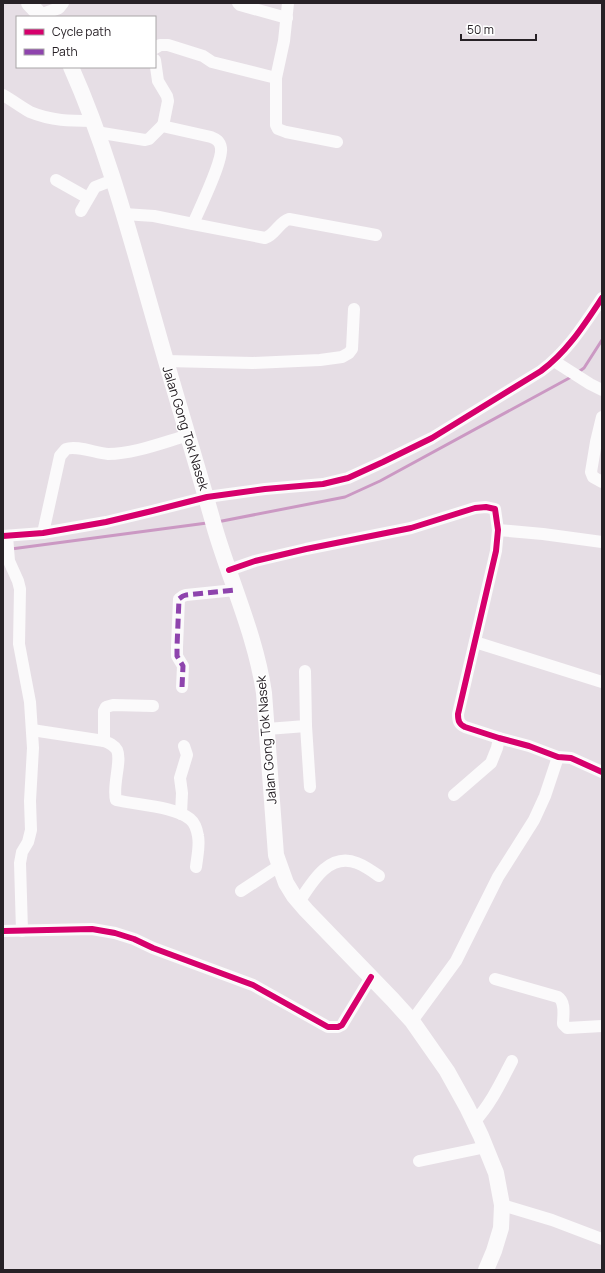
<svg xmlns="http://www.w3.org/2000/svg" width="605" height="1273" font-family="Manrope,sans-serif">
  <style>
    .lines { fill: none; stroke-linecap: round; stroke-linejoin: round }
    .stream { stroke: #cb98c3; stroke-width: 3 }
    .minor { stroke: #fbfafb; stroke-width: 12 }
    .major { stroke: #fbfafb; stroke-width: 16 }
    .quiet { stroke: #8e44ad; stroke-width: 5; stroke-dasharray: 10 5; stroke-linecap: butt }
    .cycleway-casing { stroke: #fff; stroke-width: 8 }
    .cycleway { stroke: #d6006c; stroke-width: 6 }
    .labels { text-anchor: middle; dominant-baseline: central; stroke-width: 3; stroke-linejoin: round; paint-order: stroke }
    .street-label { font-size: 13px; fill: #272126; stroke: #fff }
  </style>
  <rect width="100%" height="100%" fill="#e6dee5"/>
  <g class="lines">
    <g class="stream">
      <path d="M577,373l7,-5 18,-28"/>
      <path d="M217,522l128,-25 35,-16 193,-105"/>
      <path d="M11,549l196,-26"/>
    </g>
    <g class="minor">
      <path d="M238,3l2,2 47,13"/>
      <path d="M288,3l-4,38 -8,37v47l2,4 8,3 51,10"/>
      <path d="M40,15l19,-7 4,-5"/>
      <path d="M155,48l5,-3h8l35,11 9,6 64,16"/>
      <path d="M155,60l3,21 9,15 1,5 -5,25"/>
      <path d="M3,95c9,5 18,12 27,17 22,9 40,9 63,9"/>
      <path d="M96,132l49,8 4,-1 13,-13 49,11c5,2 9,4 10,11 2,13 -22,62 -28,76l-39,-8 -30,-2"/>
      <path d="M56,180l32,18"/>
      <path d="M81,211l14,-24 18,-7"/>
      <path d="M193,224l72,14c10,-3 14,-16 24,-19l87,16"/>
      <path d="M166,361l87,2 67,-3 22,-3 7,-4 3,-4 2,-40"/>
      <path d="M554,361l36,23 12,6"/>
      <path d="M602,417l-6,25 -5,30 2,5 9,5"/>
      <path d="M498,530l45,4 59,8"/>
      <path d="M43,533l17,-77 6,-7c10,-4 30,4 42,5 26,0 56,-12 81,-19"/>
      <path d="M3,536l40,-3 63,-11 46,-11 55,-14 58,-8 58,-5 25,-6 35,-16 49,-24 109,-67c26,-19 43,-46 61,-73"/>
      <path d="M7,536l2,25 9,20 2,8 -1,55 11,58 3,46 -3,53 1,29 -3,12 -6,10 -2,11 2,68"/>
      <path d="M229,570l26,-9 51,-12 105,-21 64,-20 11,-1 9,2 3,21 -2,21 -38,163c0,7 1,10 7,13l34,11 30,8 29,11 13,1 31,14"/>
      <path d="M475,642l127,40"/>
      <path d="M182,687l1,-21 -6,-10v-9l2,-48 4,-3 3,-1 49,-5"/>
      <path d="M306,726l4,61"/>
      <path d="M267,729l39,-3 -1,-55"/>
      <path d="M32,730l72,11c5,2 10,4 13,9 5,11 -5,36 -1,50 20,5 58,6 74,19 5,4 7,11 8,17 2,10 -1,21 -2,31"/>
      <path d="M104,741v-30l2,-4 7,-2 40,1"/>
      <path d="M454,795l37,-32 6,-15 2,-10"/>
      <path d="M181,814l1,-21 -2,-15 7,-23 -3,-9"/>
      <path d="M241,891l38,-25"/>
      <path d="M299,902c13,-20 30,-50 58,-39 8,3 15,8 22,13"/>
      <path d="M3,931l89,-2 23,4 19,6 19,9 100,37 75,42h10l4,-2 29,-48"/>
      <path d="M495,979l63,18c8,5 5,19 5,27l4,4 35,-2"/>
      <path d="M412,1021l44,-60 42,-84 36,-57 11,-24 13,-39"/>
      <path d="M474,1122c17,-18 27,-40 38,-61"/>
      <path d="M419,1161l67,-14"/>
      <path d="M502,1205l50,15 50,19"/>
    </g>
    <g class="major">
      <path d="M29,3l13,14"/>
      <path d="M71,67c37,83 60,172 85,259 19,68 40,135 59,203 16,54 41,108 49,164l12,162 10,28 8,13 12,14 87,90 19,21 35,50 20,36 14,29 15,37 6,32 -1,23 -7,23 -8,19"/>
    </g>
    <path class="quiet" d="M182,687l1,-21 -6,-10v-9l2,-48 4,-3 3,-1 49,-5"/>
    <defs>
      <g id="cycleway">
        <path d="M3,536l40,-3 63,-11 46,-11 55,-14 58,-8 58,-5 25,-6 35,-16 49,-24 109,-67c26,-19 43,-46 61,-73"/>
        <path d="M229,570l26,-9 51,-12 105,-21 64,-20 11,-1 9,2 3,21 -2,21 -38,163c0,7 1,10 7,13l34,11 30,8 29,11 13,1 31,14"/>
        <path d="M3,931l89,-2 23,4 19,6 19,9 100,37 75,42h10l4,-2 29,-48"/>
      </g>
    </defs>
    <use href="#cycleway" class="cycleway-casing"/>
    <use href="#cycleway" class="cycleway"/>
  </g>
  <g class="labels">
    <g class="street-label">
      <text transform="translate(186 428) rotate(73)">Jalan Gong Tok Nasek</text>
      <text transform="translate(266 740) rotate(-95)">Jalan Gong Tok Nasek</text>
    </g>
  </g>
  <rect width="605" height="1273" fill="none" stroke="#272126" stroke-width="8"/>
  <rect x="16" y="16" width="140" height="52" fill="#ffffff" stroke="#a9a6a8"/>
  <rect x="24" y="29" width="20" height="6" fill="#d6006c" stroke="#a9a6a8"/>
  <text x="52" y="36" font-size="12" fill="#272126">Cycle path</text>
  <rect x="24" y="49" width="20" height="6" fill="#8e44ad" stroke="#a9a6a8"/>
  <text x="52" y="56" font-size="12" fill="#272126">Path</text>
  <path d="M461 34v6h75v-6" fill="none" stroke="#272126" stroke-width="2"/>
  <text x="467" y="34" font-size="12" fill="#272126" stroke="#ffffff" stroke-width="3" paint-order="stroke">50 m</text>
</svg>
